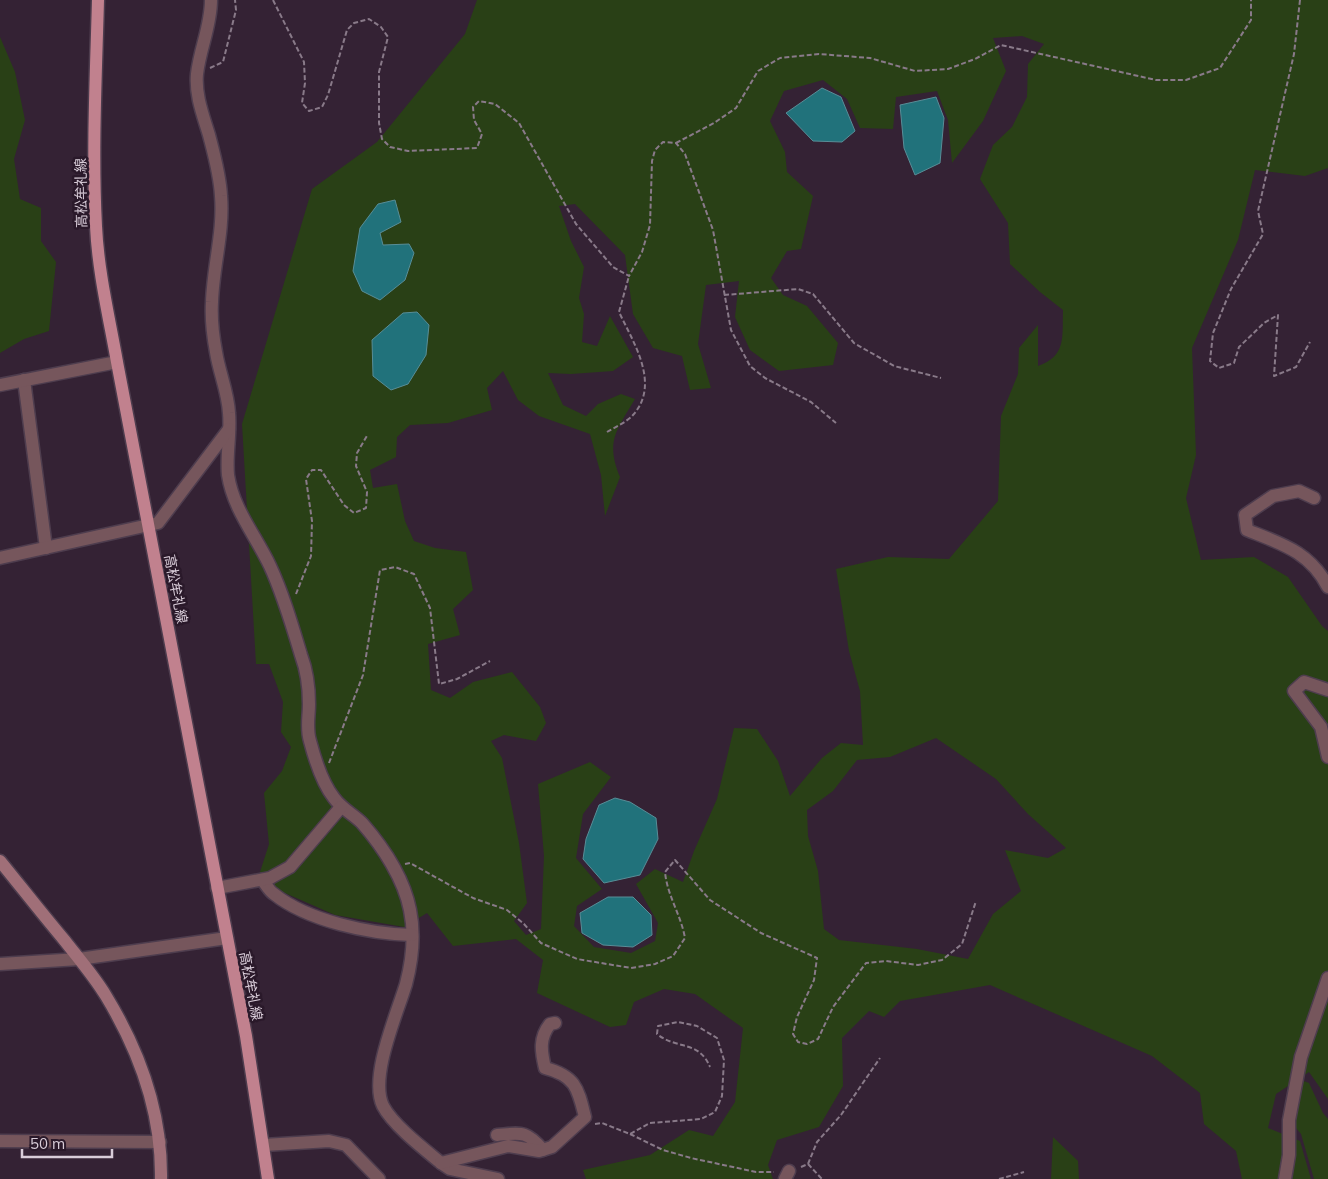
<svg xmlns="http://www.w3.org/2000/svg" width="1328" height="1179" font-family="Mulish,'Noto Sans JP',sans-serif">
  <style>
    .green { fill: #294016; fill-rule: evenodd }
    .water { fill: #21727b; stroke: #588d97 }
    .lines { fill: none; stroke-linecap: round; stroke-linejoin: round }
    .street-casing { stroke: #4e3d4e; stroke-width: 15 }
    .secondary-casing { stroke: #4e3d4e; stroke-width: 15 }
    .primary-casing { stroke: #4e3d4e; stroke-width: 15 }
    .path { stroke: #897a89; stroke-width: 2; stroke-dasharray: 5 2.5; stroke-linecap: butt }
    .street { stroke: #76565c; stroke-width: 12 }
    .secondary { stroke: #a06f78; stroke-width: 12 }
    .primary { stroke: #c1818e; stroke-width: 12 }
    .labels { text-anchor: middle; dominant-baseline: central; stroke-width: 5; stroke-linejoin: round; paint-order: stroke }
    .street-label { font-size: 14px; fill: #d9cdd9; stroke: #2a192a }
  </style>
  <rect width="100%" height="100%" fill="#342234"/>
  <g class="green">
    <path d="M477,0h851v168l-23,8 -50,-6 -17,70 -46,108 4,107 -10,43 15,62 53,-3 34,20 34,49 6,5v468l-19,-27 -33,22 -8,34 32,13 11,38h-69l-6,-28 -32,-27 -4,-31 -48,-37 -162,-71 -90,16 -16,16 -15,-6 -27,27 1,48 -24,41 -42,13 -9,25 5,14h-187l-3,-9 67,-15 39,-25 24,6 22,-34 8,-74 -48,-34 -31,-5 -30,13 -8,23 -16,2 -73,-34 6,-33 -27,-21 -63,7 -26,-33 -23,14 -69,-12 -57,-25 -18,-18 9,-28 -5,-51 18,-22 9,-24 -10,-15 2,-30 -14,-38h-13l-14,-240 70,-235 65,-47 88,-108zM1022,36l22,8 -16,20 -1,33 -15,30 -19,18 -13,34 28,44 2,41 30,28 23,18c-1,26 4,46 -25,56v-41l-19,23 -1,26 -17,42 -3,85 -49,58 -61,-2 -52,12 13,82 11,40 3,54 -22,-2 -19,15 -32,38 -12,-35 -21,-32 -23,-1 -17,71 -23,52 -11,31 -28,-13 -19,15 22,39 -3,18 -24,12 -37,-6 -20,-21 3,-20 25,-17 -26,-31 7,-44 28,-37 -21,-15 -52,22 6,72 -3,73 -15,6 -12,-14 13,-18 -8,-60 -17,-85 -11,-17 13,-6 32,6 10,-18 -6,-16 -28,-35 -39,10 -23,16 -19,-8 -3,-46 32,-9 -7,-26 20,-19 -7,-38 -31,-4 -21,-7 -9,-20 -8,-37 -24,4 -3,-18 26,-13 1,-20 13,-12 38,-2 44,-13 -5,-22 16,-17 15,29 21,16 51,18 11,41 4,41 15,-39c-15,-36 -3,-47 15,-78l-14,-5 -23,10 -12,12 -23,-11 -15,-32 23,1 42,-3 20,-14 -23,-41 -13,30 -15,-4 2,-28 -5,-16 5,-31 -13,-26 -12,-35 16,-2 50,51 8,59 20,34 29,8 8,34 21,-2 -13,-44 8,-59 33,-4 -4,36 15,33 29,21 54,-6 5,-22 -31,-37 -24,-11 -12,-17 16,-27 14,-2 12,-53 -26,-24 -2,-20 -15,-31 14,-30 39,-11 24,19 13,29 33,1 3,-32 41,-6 11,29 4,43 31,-42 23,-50 -13,-33zM936,738l60,41 32,35 38,34 -18,10 -43,-8 16,41 -28,23 -25,45 -51,-10 -78,-9 -15,-11 -6,-58 -10,-35 -1,-26 26,-19 24,-31 33,-3z"/>
    <path d="M0,37l15,35 10,48 -11,39 6,40 21,9v33l15,21 -7,69 -25,8 -24,14z"/>
    <path d="M1301,1080l8,3 14,30 5,6v60h-14l-13,-45 -10,-12z"/>
    <path d="M1053,1137l25,24 1,18h-28z"/>
  </g>
  <g class="water">
    <path d="M822,88l19,9 14,34 -13,11 -29,-1 -27,-28z"/>
    <path d="M936,97l8,21 -4,45 -25,12 -11,-27 -4,-43z"/>
    <path d="M395,200l6,22 -21,11 3,12 26,-1 5,9 -9,27 -25,20 -18,-9 -9,-20 7,-43 18,-24z"/>
    <path d="M417,312l12,13 -3,30 -18,29 -17,6 -18,-14 -1,-36 31,-27z"/>
    <path d="M615,798l15,4 26,16 2,21 -18,36 -36,8 -21,-24 3,-20 13,-34z"/>
    <path d="M608,897h25l18,18 1,20 -19,12 -30,-2 -21,-12 -2,-20z"/>
  </g>
  <g class="lines">
    <defs>
      <g id="street">
        <path d="M211,0c0,26 -11,48 -14,74 -2,21 6,41 12,61 5,19 11,40 12,61 3,35 -8,71 -9,106 -1,16 1,34 4,50 3,20 12,40 13,61 2,20 -3,42 -1,62 5,34 28,61 42,91 13,28 22,59 31,89 6,16 8,31 8,49 0,13 -3,24 1,37 5,19 12,42 24,57 8,11 19,16 28,25 21,24 42,56 48,87 5,24 2,51 -4,74 -9,30 -37,93 -23,122 10,19 41,43 58,57l9,6 48,10"/>
        <path d="M24,380l22,168"/>
        <path d="M0,385l117,-23"/>
        <path d="M1314,498l-15,-7 -26,5 -28,19 2,15c35,14 63,22 81,57"/>
        <path d="M0,558l158,-35 71,-94"/>
        <path d="M1328,690l-24,-8 -10,9 27,36 7,30"/>
        <path d="M262,880c4,4 7,11 12,14 34,27 96,40 138,41"/>
        <path d="M217,888l53,-10 20,-11 51,-60"/>
        <path d="M0,964l79,-5 148,-21"/>
        <path d="M497,1135c24,-2 29,-5 46,15"/>
        <path d="M0,1141l160,1"/>
        <path d="M264,1145l65,-4 17,4 33,34"/>
        <path d="M441,1163l67,-17 31,5 13,-4 33,-30c-7,-28 -9,-41 -40,-49 -4,-17 -6,-30 5,-44l5,-1"/>
        <path d="M785,1179l4,-8"/>
        <path d="M1285,1179l4,-24v-35l12,-63 27,-79"/>
      </g>
      <path id="secondary" d="M0,861c22,27 43,54 65,80 14,18 29,35 41,55 34,56 56,117 55,183"/>
      <path id="primary" d="M98,0c-2,75 -6,151 -2,226 2,45 13,91 21,136l129,674 22,143"/>
    </defs>
    <use href="#street" class="street-casing"/>
    <use href="#secondary" class="secondary-casing"/>
    <use href="#primary" class="primary-casing"/>
    <g class="path">
      <path d="M273,0l31,62 1,21 -3,20 7,8 13,-4 6,-12 19,-65 7,-7 15,-4 12,8 7,10 -9,35v51l3,16 8,8 18,4 69,-3 5,-14 -8,-14 -1,-13 6,-6 16,3 24,19 57,101 37,43 16,9 13,-24 8,-27 2,-64 3,-11 8,-8 13,1 9,11 28,76 18,100 19,36 15,12 46,24 25,21"/>
      <path d="M1300,0l-6,54 -36,157 5,23 -32,55 -18,44 -3,28 9,7 15,-5 5,-16 25,-24 14,-8 -4,61 22,-9 14,-25"/>
      <path d="M210,68l13,-6 13,-52 -1,-10"/>
      <path d="M676,143l38,-20 22,-15 22,-37 22,-13 39,-4 51,4 45,13 33,-2 27,-10 26,-14 155,35h30l34,-12 31,-48v-20"/>
      <path d="M724,295l74,-6 15,5 41,49 40,23 47,12"/>
      <path d="M607,432c8,-5 20,-10 26,-17 28,-31 0,-73 -14,-103l10,-36"/>
      <path d="M296,594l15,-38 1,-35 -6,-42 6,-9h9l23,35 10,8 12,-5 1,-16 -11,-26 1,-13 11,-19"/>
      <path d="M329,763l34,-88 17,-105 15,-3 19,7 16,34 9,76 18,-5 33,-18"/>
      <path d="M405,864l5,-1 63,35 34,12 17,14 17,19 36,16 54,9 24,-4 18,-8 12,-18c-4,-23 -18,-43 -20,-66l10,-12 35,40 51,33 56,25 -3,22 -17,37 -4,17 5,8 9,2 11,-5 15,-32 33,-44 20,-2 32,4 24,-5 20,-16 14,-43"/>
      <path d="M595,1124l7,-1 28,11 20,-11 51,-4 14,-7 7,-16 2,-36 -7,-22 -20,-12 -19,-4 -20,4 -1,8c20,16 42,6 53,33"/>
      <path d="M630,1134l33,16 28,8 65,14h18"/>
      <path d="M808,1164l14,15"/>
      <path d="M801,1167l7,-3 9,-22 24,-27 39,-57"/>
      <path d="M999,1179l25,-7"/>
    </g>
    <use href="#street" class="street"/>
    <use href="#secondary" class="secondary"/>
    <use href="#primary" class="primary"/>
  </g>
  <g class="labels">
    <g class="street-label">
      <text transform="translate(81 193) rotate(-91)">高松牟礼線</text>
      <text transform="translate(176 589) rotate(79)">高松牟礼線</text>
      <text transform="translate(251 986) rotate(79)">高松牟礼線</text>
    </g>
  </g>
  <path d="M22 1149v8h90v-8" fill="none" stroke="#d9cdd9" stroke-width="2.5"/>
  <text x="30" y="1149" font-size="15" fill="#d9cdd9" stroke="#2a192a" stroke-width="4" paint-order="stroke">50 m</text>
</svg>
